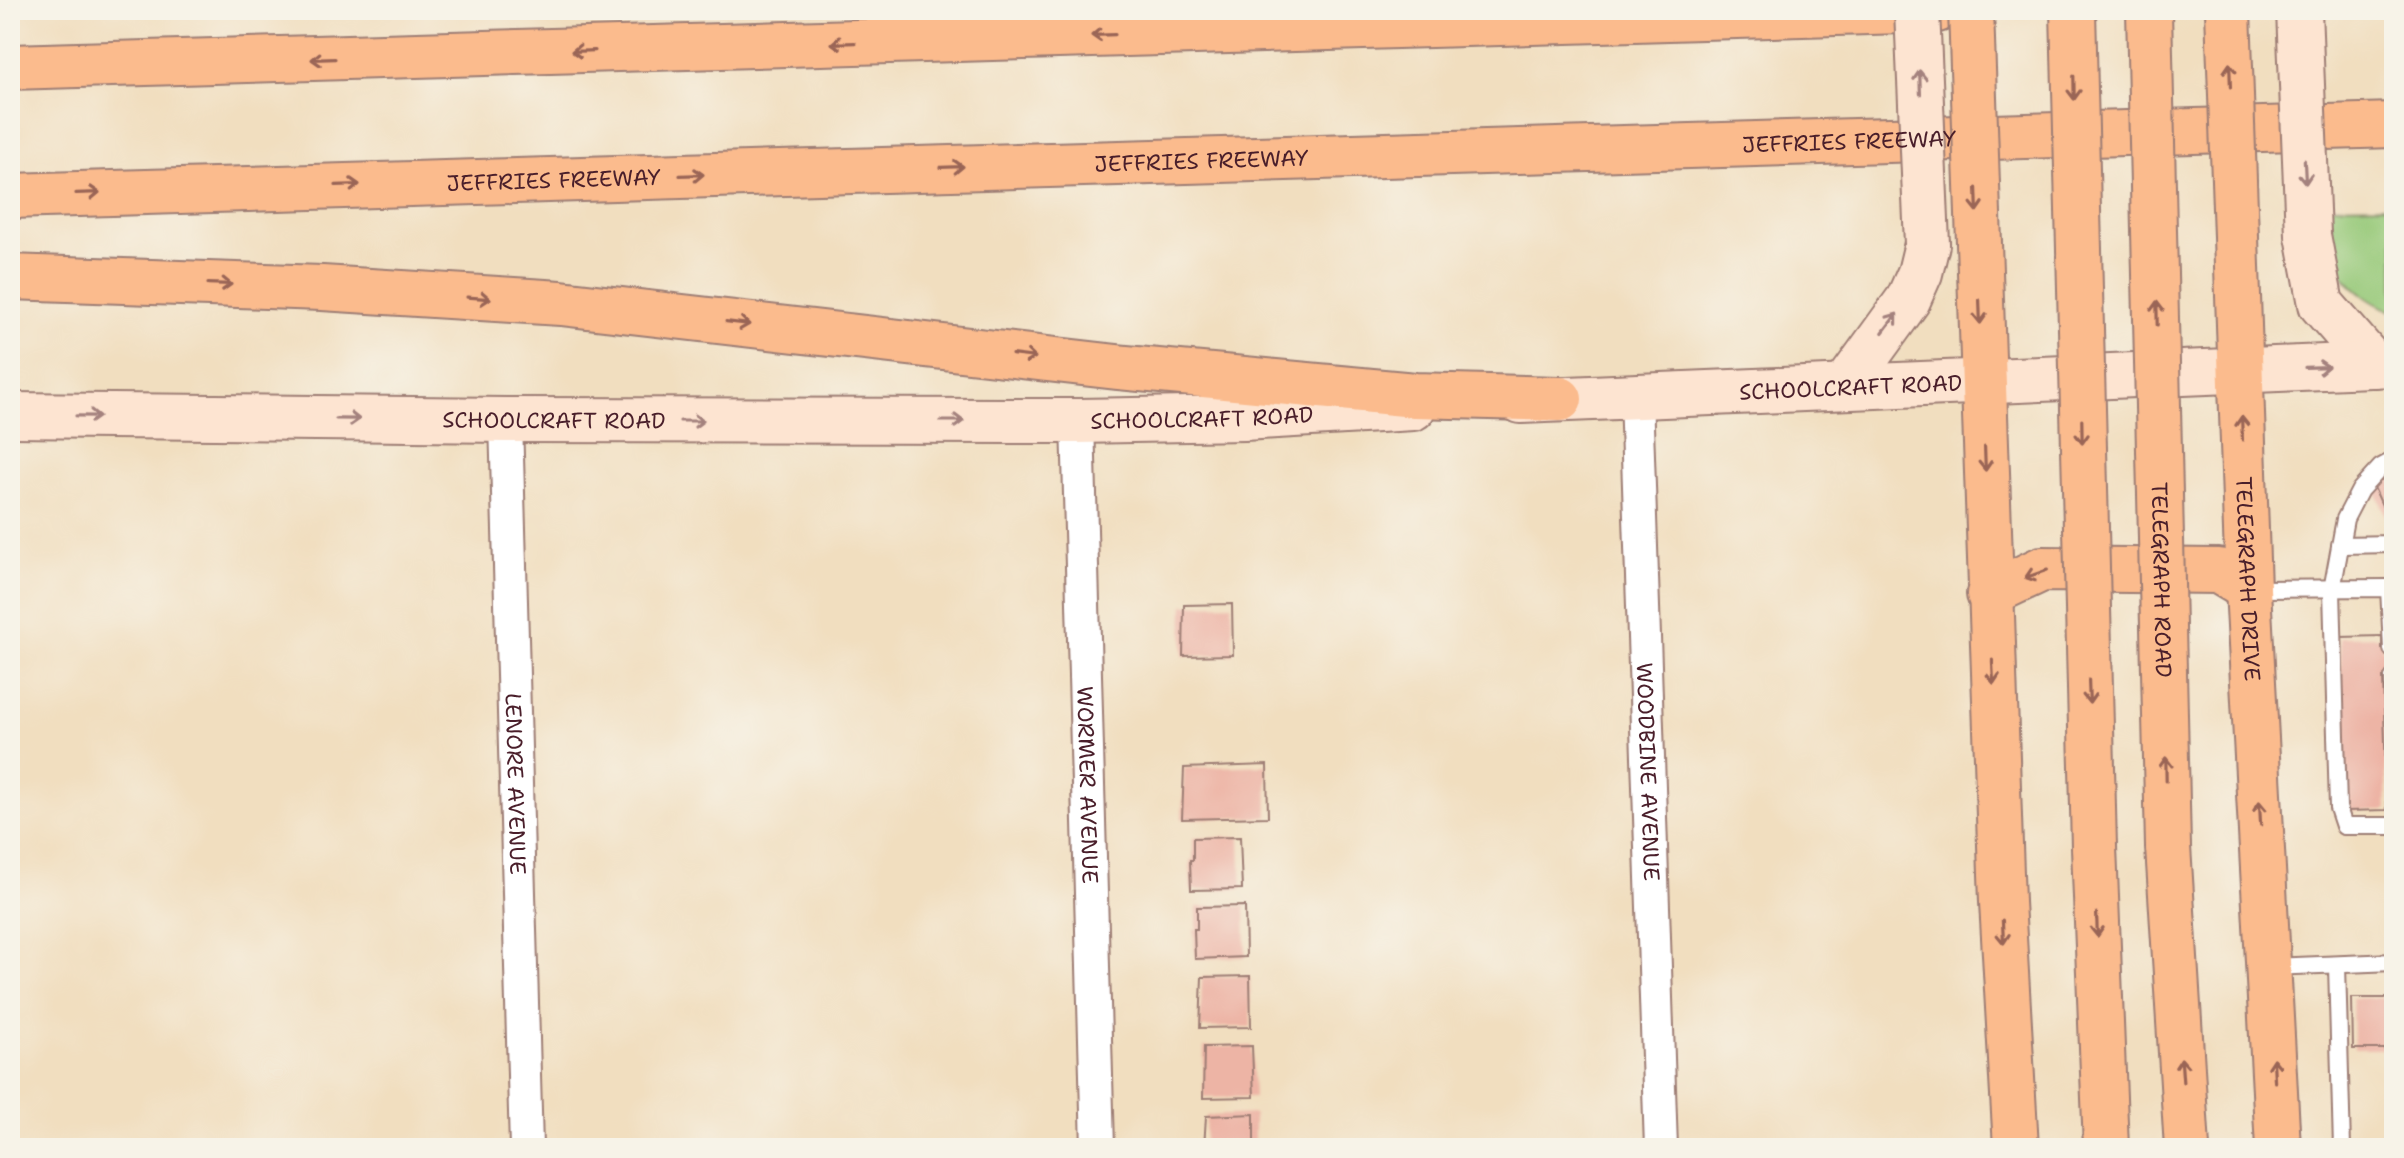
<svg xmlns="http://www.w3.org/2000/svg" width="2404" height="1158" font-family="'Shantell Sans',sans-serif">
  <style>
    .green { fill: #97c979; stroke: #707452; stroke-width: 2 }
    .building { fill: #edb4a5 }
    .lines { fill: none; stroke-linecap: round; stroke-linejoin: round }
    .service-casing { stroke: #9e7e75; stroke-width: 20 }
    .minor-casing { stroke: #9e7e75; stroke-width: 36 }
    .secondary-casing { stroke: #9e7e75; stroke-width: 48 }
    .primary-casing { stroke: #9e7e75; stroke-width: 48 }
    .motorway-casing { stroke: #9e7e75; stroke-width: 48 }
    .service { stroke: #fff; stroke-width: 16 }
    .minor { stroke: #fff; stroke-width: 32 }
    .secondary { stroke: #fde4d1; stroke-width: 44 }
    .primary { stroke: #fbbb8d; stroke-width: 44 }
    .motorway { stroke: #fbbb8d; stroke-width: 44 }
    .secondary-bridge-casing { stroke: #9e7e75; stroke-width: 48; stroke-linecap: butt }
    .primary-bridge-casing { stroke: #9e7e75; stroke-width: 48; stroke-linecap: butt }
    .secondary-bridge { stroke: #fde4d1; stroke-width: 44 }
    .primary-bridge { stroke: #fbbb8d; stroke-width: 44 }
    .oneway { stroke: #9a6557 }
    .oneway2 { stroke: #a4827e }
    .labels { text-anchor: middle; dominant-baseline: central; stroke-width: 6; stroke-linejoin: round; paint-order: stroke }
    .street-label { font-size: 22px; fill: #4a1f2b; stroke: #f7f3e8 }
  </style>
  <rect width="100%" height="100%" fill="#f7f3e8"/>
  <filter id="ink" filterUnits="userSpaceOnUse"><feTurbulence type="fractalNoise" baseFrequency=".0125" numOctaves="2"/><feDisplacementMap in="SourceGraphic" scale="16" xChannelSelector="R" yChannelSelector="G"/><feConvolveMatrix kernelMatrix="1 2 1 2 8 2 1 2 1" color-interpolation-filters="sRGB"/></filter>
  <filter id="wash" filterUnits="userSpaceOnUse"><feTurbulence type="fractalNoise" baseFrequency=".006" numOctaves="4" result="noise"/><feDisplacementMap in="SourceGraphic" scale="32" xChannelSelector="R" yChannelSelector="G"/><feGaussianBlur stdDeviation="1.8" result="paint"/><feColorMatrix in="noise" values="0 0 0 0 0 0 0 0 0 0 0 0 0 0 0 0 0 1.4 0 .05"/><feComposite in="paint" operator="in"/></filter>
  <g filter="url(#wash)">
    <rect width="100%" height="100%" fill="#f1debf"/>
    <path class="green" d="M2394,205v107c-26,-10 -55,-31 -62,-60 -3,-15 -2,-31 -3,-46z"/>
    <g id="blocks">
      <g class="building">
        <path d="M2394,474v45l-5,2 -17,-38z"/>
        <path d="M1232,604l1,51 -50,1 1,-51z"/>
        <path d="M2382,636v13h12v29h-11l4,132 -42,1 -5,-174z"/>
        <path d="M1267,765l1,52 -86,2 2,-51z"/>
        <path d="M1240,837l2,52 -51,1 -1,-30h3v-22z"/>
        <path d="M1245,906l1,51 -51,2 -1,-30h3v-22z"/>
        <path d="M1250,976l1,51 -51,1 2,-51z"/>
        <path d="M2352,998h42v51h-41z"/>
        <path d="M1252,1046l2,51 -51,1 1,-51z"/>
        <path d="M1254,1114v34h-50l2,-32z"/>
      </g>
    </g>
  </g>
  <g filter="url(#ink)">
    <use href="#blocks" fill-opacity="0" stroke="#9e7e75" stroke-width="2"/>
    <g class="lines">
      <defs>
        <g id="service">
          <path d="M2394,460l-13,7 -21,23 -15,29 -13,71 6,218 6,18h50"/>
          <path d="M2340,545l54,-1"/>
          <path d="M2249,589l140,-1 3,61"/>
          <path d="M2393,678l1,25"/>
          <path d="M2337,965l5,183"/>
          <path d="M2272,967l122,-5"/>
        </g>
        <g id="minor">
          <path id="s1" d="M1636,396l25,752"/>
          <path id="s2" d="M506,420l20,728"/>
          <path id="s3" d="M1078,421l20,727"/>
        </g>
        <g id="secondary">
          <path d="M2308,235l13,69 53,61"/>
          <path d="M1845,387l63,-87 12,-27 7,-29"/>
          <path id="s4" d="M1521,401l873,-37"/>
          <path id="s5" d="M10,415l496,5 572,1 166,-3 169,-10"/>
        </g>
        <g id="primary">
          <path id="s6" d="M2236,237l12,352 30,559"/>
          <path d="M1979,243l23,659 14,246"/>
          <path d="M1989,594l53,-25 176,2 30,18"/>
          <path d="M2094,847l12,301"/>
          <path d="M2168,847l19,301"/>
        </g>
        <g id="motorway">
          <path d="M10,67l1927,-57"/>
          <path id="s7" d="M10,196l2384,-71"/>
          <path d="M10,277l312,11 239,15 556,64 298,28 145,4"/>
        </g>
      </defs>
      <use href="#service" class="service-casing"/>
      <use href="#minor" class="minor-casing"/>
      <use href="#secondary" class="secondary-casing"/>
      <use href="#primary" class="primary-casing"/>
      <use href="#motorway" class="motorway-casing"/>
      <use href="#service" class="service"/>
      <use href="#minor" class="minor"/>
      <use href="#secondary" class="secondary"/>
      <use href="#primary" class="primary"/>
      <use href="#motorway" class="motorway"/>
      <defs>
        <g id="secondary-bridge">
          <path d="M1917,10l10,234"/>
          <path d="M2299,10l9,225"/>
        </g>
        <g id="primary-bridge">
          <path d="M1971,10l8,233"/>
          <path d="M2073,10l21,837"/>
          <path id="s8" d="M2149,10l19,837"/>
          <path d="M2228,10l8,227"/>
        </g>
      </defs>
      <use href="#secondary-bridge" class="secondary-bridge-casing"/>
      <use href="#primary-bridge" class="primary-bridge-casing"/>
      <use href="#secondary-bridge" class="secondary-bridge"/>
      <use href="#primary-bridge" class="primary-bridge"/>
    </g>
    <defs><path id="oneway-shaft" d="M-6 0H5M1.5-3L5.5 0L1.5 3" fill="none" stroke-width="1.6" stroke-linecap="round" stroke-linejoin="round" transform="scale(2)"/></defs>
    <g class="oneway">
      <use href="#oneway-shaft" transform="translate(1103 35) rotate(178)"/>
      <use href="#oneway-shaft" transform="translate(843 43) rotate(178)"/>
      <use href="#oneway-shaft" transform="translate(583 51) rotate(178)"/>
      <use href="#oneway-shaft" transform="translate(323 59) rotate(178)"/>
      <use href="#oneway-shaft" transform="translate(2230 75) rotate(-92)"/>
      <use href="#oneway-shaft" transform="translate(2074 88) rotate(89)"/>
      <use href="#oneway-shaft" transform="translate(952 167) rotate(-2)"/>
      <use href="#oneway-shaft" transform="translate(692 175) rotate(-2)"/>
      <use href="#oneway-shaft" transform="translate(348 185) rotate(-2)"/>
      <use href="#oneway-shaft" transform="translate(88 193) rotate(-2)"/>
      <use href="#oneway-shaft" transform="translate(1977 200) rotate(88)"/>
      <use href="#oneway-shaft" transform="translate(220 284) rotate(2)"/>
      <use href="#oneway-shaft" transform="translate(479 298) rotate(4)"/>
      <use href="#oneway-shaft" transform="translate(1980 312) rotate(88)"/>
      <use href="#oneway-shaft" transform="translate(2157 313) rotate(-91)"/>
      <use href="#oneway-shaft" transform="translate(738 323) rotate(7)"/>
      <use href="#oneway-shaft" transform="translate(1024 356) rotate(7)"/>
      <use href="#oneway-shaft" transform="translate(2242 428) rotate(-92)"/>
      <use href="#oneway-shaft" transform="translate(2082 432) rotate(89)"/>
      <use href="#oneway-shaft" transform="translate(1985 459) rotate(88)"/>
      <use href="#oneway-shaft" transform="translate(2036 574) rotate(161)"/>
      <use href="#oneway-shaft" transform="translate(1993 672) rotate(87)"/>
      <use href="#oneway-shaft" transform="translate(2089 692) rotate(88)"/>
      <use href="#oneway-shaft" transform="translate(2166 769) rotate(-91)"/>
      <use href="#oneway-shaft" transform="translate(2260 813) rotate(-93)"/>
      <use href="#oneway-shaft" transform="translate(2097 925) rotate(88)"/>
      <use href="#oneway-shaft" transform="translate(2003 932) rotate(87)"/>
      <use href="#oneway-shaft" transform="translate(2182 1070) rotate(-94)"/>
      <use href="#oneway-shaft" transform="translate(2274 1070) rotate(-93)"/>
    </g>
    <g class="oneway2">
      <use href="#oneway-shaft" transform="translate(1920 82) rotate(-92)"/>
      <use href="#oneway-shaft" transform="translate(2305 172) rotate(87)"/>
      <use href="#oneway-shaft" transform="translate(1890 323) rotate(-53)"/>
      <use href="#oneway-shaft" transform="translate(2317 367) rotate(-2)"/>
      <use href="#oneway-shaft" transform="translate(88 416) rotate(1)"/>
      <use href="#oneway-shaft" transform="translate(348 419) rotate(1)"/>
      <use href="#oneway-shaft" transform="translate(692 421)"/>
      <use href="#oneway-shaft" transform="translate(952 421)"/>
    </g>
  </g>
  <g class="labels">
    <g class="street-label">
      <text stroke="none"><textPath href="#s7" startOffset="1840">JEFFRIES FREEWAY</textPath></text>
      <text stroke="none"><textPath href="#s7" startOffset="1192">JEFFRIES FREEWAY</textPath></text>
      <text stroke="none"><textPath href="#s7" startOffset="544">JEFFRIES FREEWAY</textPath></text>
      <text stroke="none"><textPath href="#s4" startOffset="330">SCHOOLCRAFT ROAD</textPath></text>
      <text stroke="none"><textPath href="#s5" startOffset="1192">SCHOOLCRAFT ROAD</textPath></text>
      <text stroke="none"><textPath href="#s5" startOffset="544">SCHOOLCRAFT ROAD</textPath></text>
      <text stroke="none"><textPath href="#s8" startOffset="570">TELEGRAPH ROAD</textPath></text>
      <text stroke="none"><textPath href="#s6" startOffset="342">TELEGRAPH DRIVE</textPath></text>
      <text stroke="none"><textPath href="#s1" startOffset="376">WOODBINE AVENUE</textPath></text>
      <text stroke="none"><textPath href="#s2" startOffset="364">LENORE AVENUE</textPath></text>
      <text stroke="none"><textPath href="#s3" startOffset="364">WORMER AVENUE</textPath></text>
    </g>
  </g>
  <rect width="2404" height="1158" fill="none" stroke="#f7f3e8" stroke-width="40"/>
</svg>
